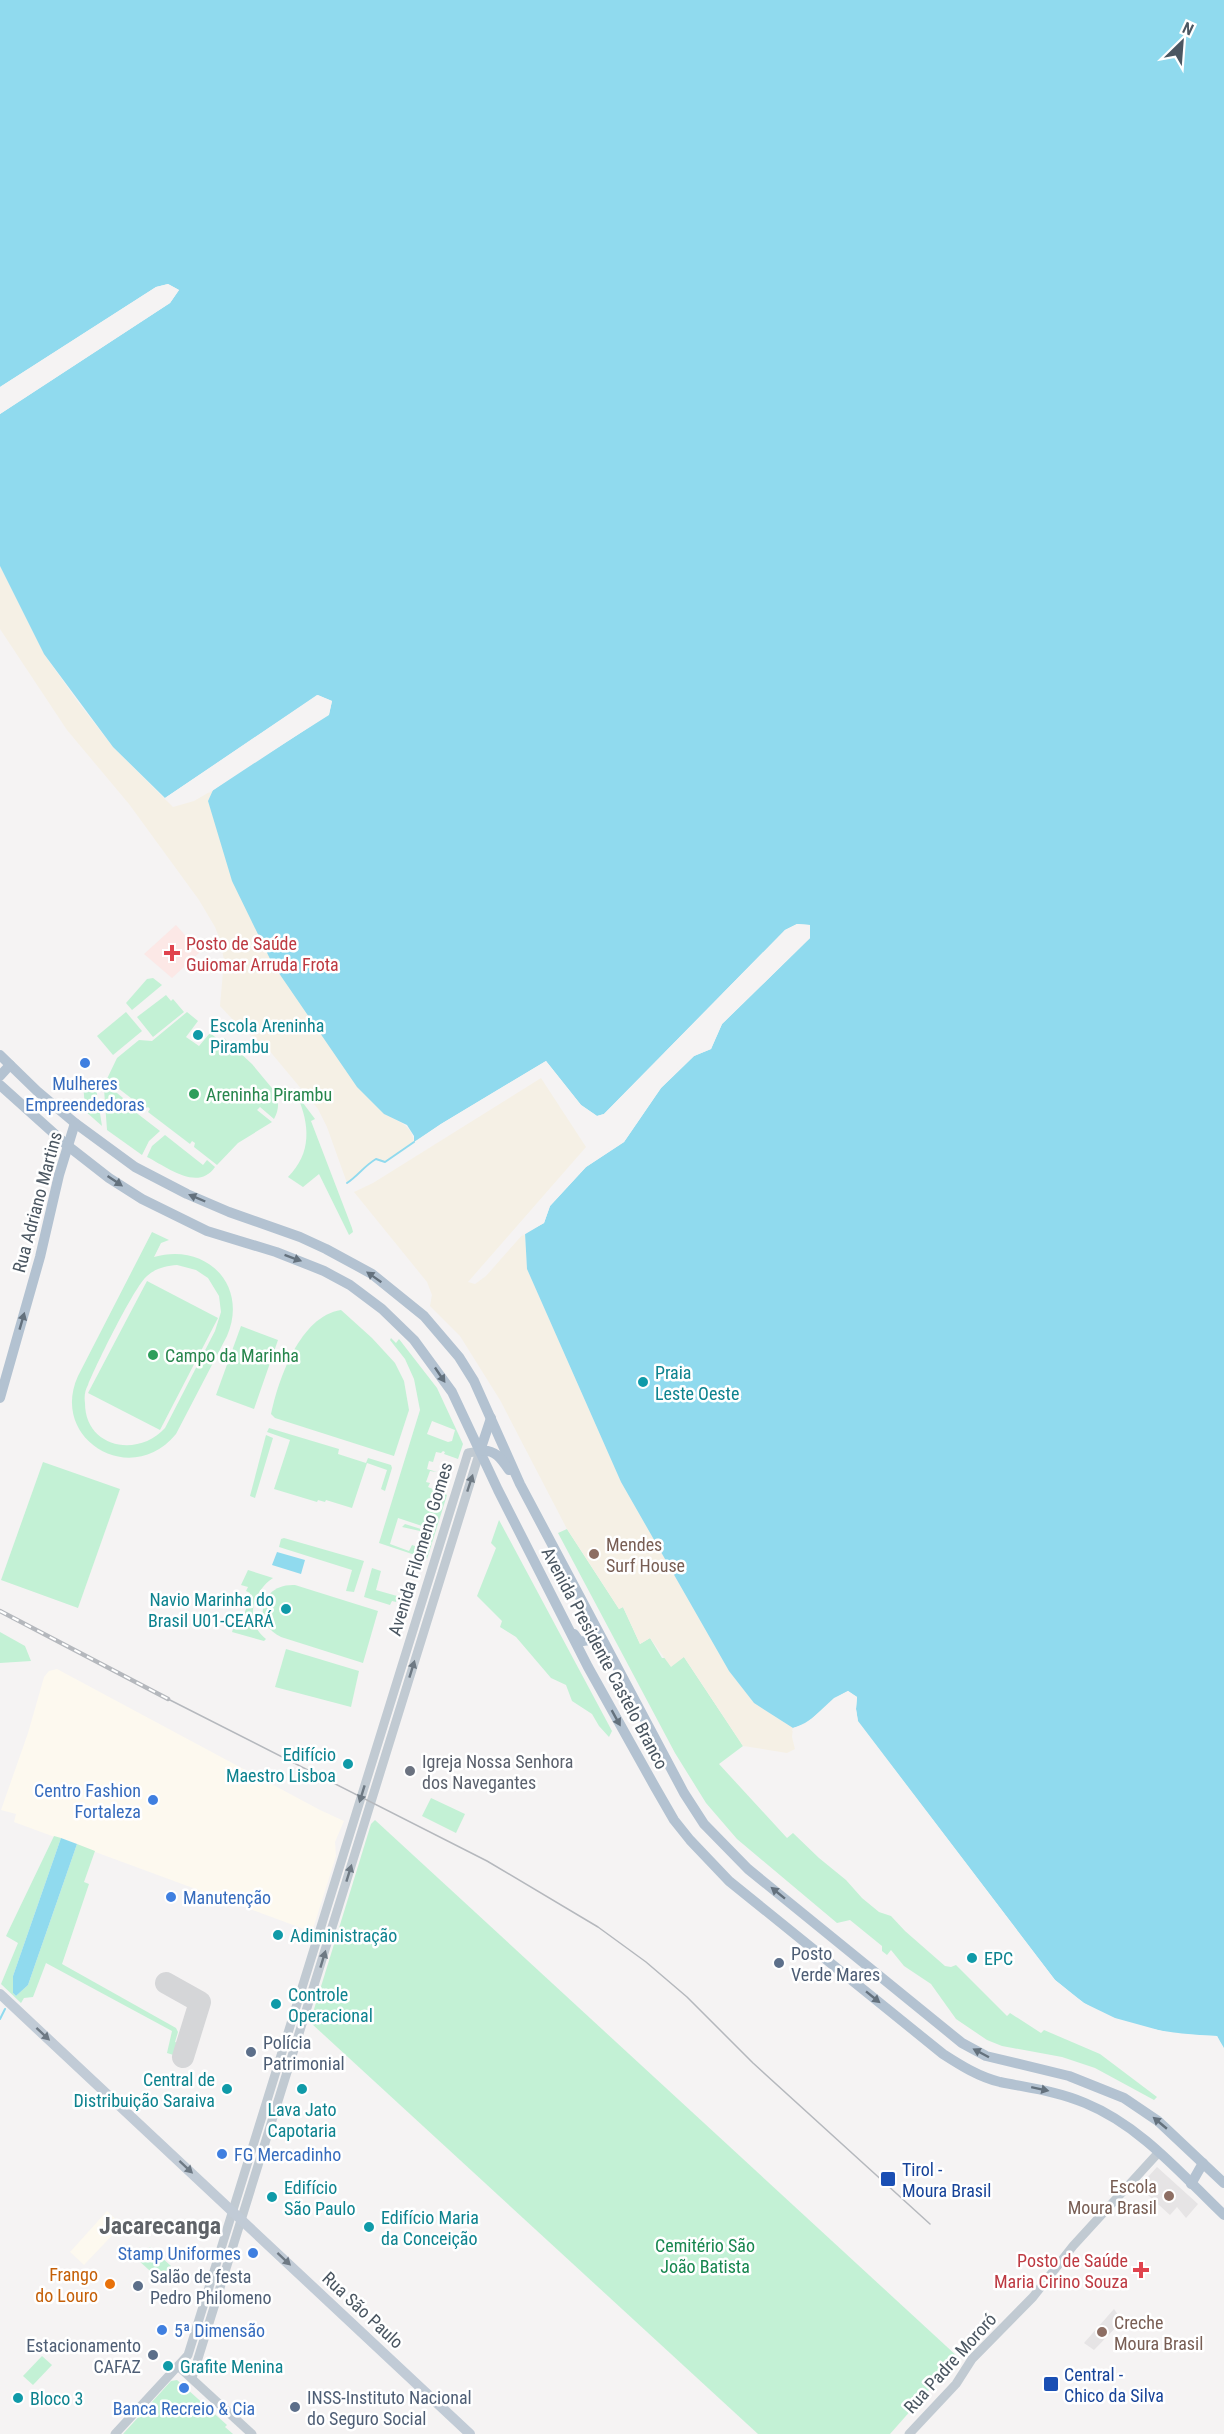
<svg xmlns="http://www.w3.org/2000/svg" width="1224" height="2434" font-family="'Roboto Condensed',sans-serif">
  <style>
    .commercial { fill: #fdf9ef }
    .education { fill: #e6e4e5 }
    .medical { fill: #fce8e6 }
    .green { fill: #c3f1d5; fill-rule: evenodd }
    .sand { fill: #f5f0e5 }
    .water { fill: #90daee }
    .pier { fill: #f5f3f3 }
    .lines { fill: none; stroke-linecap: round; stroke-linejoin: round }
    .stream { stroke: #90daee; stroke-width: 2 }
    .taxiway { stroke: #d5d6d8; stroke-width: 22 }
    .tertiary { stroke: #c1cad2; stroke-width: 9 }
    .secondary { stroke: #c1cbd6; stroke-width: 10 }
    .primary { stroke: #b3c2d1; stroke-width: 10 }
    .tram { stroke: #b5b8bd; stroke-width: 1.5 }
    .rail-casing { stroke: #b5b8bd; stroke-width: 4.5 }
    .rail { stroke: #fff; stroke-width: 2; stroke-dasharray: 7; stroke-linecap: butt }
    .oneway { fill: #64717d }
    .oneway2 { fill: #6e7983 }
    .oneway3 { fill: #6e7984 }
    .health-dot { fill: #e0444e; stroke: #fff; stroke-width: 2 }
    .culture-dot { fill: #0f9aa8; stroke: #fff; stroke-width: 2 }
    .shop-dot { fill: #3f7fe0; stroke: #fff; stroke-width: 2 }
    .leisure-dot { fill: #2e9e5b; stroke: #fff; stroke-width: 2 }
    .education-dot { fill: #8d6e63; stroke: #fff; stroke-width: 2 }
    .worship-dot { fill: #6b7280; stroke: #fff; stroke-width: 2 }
    .service-dot { fill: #5c6f8a; stroke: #fff; stroke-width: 2 }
    .transit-dot { fill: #1a4fb4; stroke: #fff; stroke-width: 2 }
    .food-dot { fill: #e8710a; stroke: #fff; stroke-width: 2 }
    .labels { text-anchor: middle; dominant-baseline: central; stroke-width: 5; stroke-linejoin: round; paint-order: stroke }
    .health-label { font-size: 18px; fill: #be3a42; stroke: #fff; text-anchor: start }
    .culture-label { font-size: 18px; fill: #0d838f; stroke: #fff; text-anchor: start }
    .shop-label { font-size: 18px; fill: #366cbe; stroke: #fff; text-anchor: start }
    .leisure-label { font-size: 18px; fill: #27864d; stroke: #fff; text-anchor: start }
    .street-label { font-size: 18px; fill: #4a5661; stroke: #fff }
    .education-label { font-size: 18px; fill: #785e54; stroke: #fff; text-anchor: start }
    .worship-label { font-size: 18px; fill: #5b616d; stroke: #fff; text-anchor: start }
    .service-label { font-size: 18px; fill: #4e5e75; stroke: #fff; text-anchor: start }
    .transit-label { font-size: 18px; fill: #164399; stroke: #fff; text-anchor: start }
    .park-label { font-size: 18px; fill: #17864f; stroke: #fff }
    .food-label { font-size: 18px; fill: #c56008; stroke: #fff; text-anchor: end }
    .district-label { font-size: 24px; font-weight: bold; fill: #5f6368; stroke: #fff }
  </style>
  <rect width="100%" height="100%" fill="#f5f3f3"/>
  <g class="commercial">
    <path d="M57,1669l263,141 24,11 -9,21 1,14 -24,76 -298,-110 2,-8 -15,-4 27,-77 16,-56 5,-6z"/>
    <path d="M107,2211l15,14 -38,40 -14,-13z"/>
  </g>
  <g class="education">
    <path d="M1157,2167l41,37 -12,14 -9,-11 -7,8 -31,-28z"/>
    <path d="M1114,2309l8,12 -28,29 -10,-7z"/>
  </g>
  <path class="medical" d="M176,925l24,27 -28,26 -28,-24z"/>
  <g class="green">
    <path d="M153,978l9,7 -30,25 -6,-7 21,-24z"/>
    <path d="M166,995l5,6 2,-2 11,13 -31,25 -16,-20z"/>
    <path d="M126,1012l16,19 -29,24 -16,-19z"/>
    <path d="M187,1012l11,9 -12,16 13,9 11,-13 9,7 5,-2 28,26 24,29c3,9 3,17 -2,26l-14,-12 -3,3 15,12 -34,21 -21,22 -23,-18 1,-4 -3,-2 -2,3 -42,-32 2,-3 -2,-2 -3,2 -27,-21 -13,-5 12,-25 22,-18 13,1z"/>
    <path d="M83,1080l13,8 6,38 -17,-15z"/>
    <path d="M104,1089l13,4 6,5 -2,3 39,30 -11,10 -7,14 -35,-25z"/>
    <path d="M297,1095l18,24 -4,2 41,107 1,4 -4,3 -30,-61 -16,13 -15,-10c24,-24 22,-52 9,-82z"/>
    <path d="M165,1135l38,30 4,-5 8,7c-17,25 -48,0 -68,-10l5,-11z"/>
    <path d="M152,1232l17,8 -8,3 -7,14c52,-15 95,28 73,79l-51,98c-45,55 -127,5 -98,-58zM177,1265l19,5 12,8 11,18 2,16 -6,19 -50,97c-27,30 -80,20 -80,-25 -1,-6 0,-13 3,-18 8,-20 46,-98 59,-109 9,-8 19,-10 30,-11z"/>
    <path d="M147,1281l71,37 -58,112 -72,-37z"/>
    <path d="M341,1310l31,28 23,25 9,18 5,29 -15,46 -119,-38 -4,-4c7,-34 29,-98 70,-104z"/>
    <path d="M241,1326l37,14 -24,69 -38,-14z"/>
    <path d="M391,1338l5,5 3,-4 38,49 26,56 -5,15 -14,-5 1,-2 -2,-1 -2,2 -5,-1 -3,10 -4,-1 -2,8 10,3 -7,-1 -4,11 4,1 -2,4 19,8 -20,64 -48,-16 41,-133 -6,-31 -9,-20 -15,-19zM432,1421l23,9 -3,11 -4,1 -21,-8zM398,1518l24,8 -1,3 -16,-5 -3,3 27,6 -5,16 -12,-4 -3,6 -19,-7z"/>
    <path d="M269,1428l70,21 -1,5 28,9 2,-5 23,7 1,3 -7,23 -4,-2 6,-19 -20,-7 -15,45 -26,-8 -1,2 -7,-2 -1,2 -43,-13 16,-49 -23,-8z"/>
    <path d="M266,1435l7,3 -18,60 -5,-2z"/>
    <path d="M43,1462l77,27 -42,119 -77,-28z"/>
    <path d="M499,1520l113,211 -3,6 -10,-11 -7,-12 -20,-13 -6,-16 -15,-7 -35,-41 -16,-10 2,-6 -25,-25 19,-48 -5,-5z"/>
    <path d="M567,1529l52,80 4,-2 17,37 10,-6 12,20 22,-1 59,89 -24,18 68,74 6,-5 26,25 27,22 16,18 17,14 12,4 14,15 40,35 6,1 5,-2 51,51 3,-3 31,20 3,-3 56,24 57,43 -3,3 -59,-32 -33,-11 -60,-11 -15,-6 -31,-21 -25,-35 -27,-18 -13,-16 -4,5 -5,-4v-5l-32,-26 -13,3 -100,-84 -31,-36 -31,-50 -117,-220z"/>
    <path d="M284,1538l80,23 -10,31 -8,-1 6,-21 -73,-23 2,-8z"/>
    <path d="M372,1568l9,3 -5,19 21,6 -1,6 -4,-1 -2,4 -26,-8z"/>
    <path d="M248,1570l25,8c-21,14 -29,44 -7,61l-2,2 -32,-9 3,-10 5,2 8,-20 2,-11 -4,-2 2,-4 -7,-2z"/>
    <path d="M295,1585l83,26 -15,52 -82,-26c-31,-15 -20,-54 14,-52z"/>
    <path d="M0,1632l25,14 6,15 -31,2z"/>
    <path d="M286,1649l73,22 -8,36 -76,-20z"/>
    <path d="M431,1798l34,16 -9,19 -34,-17z"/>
    <path d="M375,1820l583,537 -68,77h-132l-446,-410 -1,-5 60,-195z"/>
    <path d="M54,1836l7,2 -48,138v17l3,3 12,-11 49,-141 18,7 -11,31 5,2 -27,80 114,64 2,4 -3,10 9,3 -4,12 -13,-4 5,-22 -126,-68 -13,34 -9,1 -3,5 -20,-19 17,-41 -12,-7z"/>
    <path d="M150,2247l21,19 -12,13 -21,-19z"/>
    <path d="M42,2356l10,9 -19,20 -10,-9z"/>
    <path d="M177,2380l50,45 -2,2 8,7h-110l48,-53z"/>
  </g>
  <g class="sand">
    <path d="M0,566l44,88 34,48 35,45 60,60 21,-6 19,-11 -5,11 176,313c14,7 28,11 30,28l-29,20 -10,-3c-11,7 -16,16 -28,24l-20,-56 -9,-18 -50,-60 -31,-25 -17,-18 4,-46 -4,-20 -5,-13 -16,-27 -70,-96 -62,-74 -67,-101z"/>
    <path d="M541,1078l45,69 -118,135 7,2 11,-8 38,-43 4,-2 -3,2 2,36 94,213 108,189 25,32 39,25 -1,9 3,12 -8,4 -44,-7 -59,-89 -13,10 -21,-29 -10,6 -17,-37 -4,2 -52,-80 -67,-129 -40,-64 -30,-30 2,-11 -5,-13 -73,-90 19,-9z"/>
  </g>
  <g class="water">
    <path d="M0,0h1224v2048l-7,-12c-45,-2 -94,-8 -133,-33 -10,-7 -20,-16 -29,-23l-197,-259 -2,-12 1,-12 -9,-6c-23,11 -31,30 -55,37l-39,-25 -25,-32 -108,-189 -94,-213 -2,-36 19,-10 6,-17 36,-39 38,-25 37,-54 33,-32 17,-7 11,-25 88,-86v-13l-13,-1 -12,6 -181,184 -7,2 -16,-11 -35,-44 -105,63 -27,18v-6l-7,-11 -23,-11 -27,-27 -85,-124 -40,-82 -24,-80 5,-11 23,-16 93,-59 3,-14 -15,-6 -152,103 -52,-51 -69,-93 -44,-88v-152l170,-111 9,-13 -11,-6 -12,3 -156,100z"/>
    <path d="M277,1552l28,8 -4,14 -29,-9z"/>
    <path d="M61,1838l16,6 -49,141 -12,11 -3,-3v-17z"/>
  </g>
  <g class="pier">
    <path d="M168,284l11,6 -9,13 -170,111v-3l168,-110 7,-10 -7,-4 -11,3 -157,100v-3l156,-100z"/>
    <path d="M318,695l14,6 -3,13 -120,79 2,-5 23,-17 92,-58 2,-10 -10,-4 -151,102 -2,-3z"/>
    <path d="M797,924l13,1v13l-88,86 -11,25 -17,7 -33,32 -37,54 -38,25 -36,39 -6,17 -22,13 4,-8 16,-7 6,-17 36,-39 38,-26 37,-53 33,-32 16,-7 12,-25 87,-85v-9l-9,-1 -11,6 -181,184 -10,2 -17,-11 -34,-43 -102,61 -27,19 -4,-1 29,-20 105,-63 35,44 16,11 7,-2 181,-184z"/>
    <path d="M848,1691l9,6 -1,12 2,13 197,258 29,23 31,15 58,16 44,2 7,15 -9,-13 -42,-1 -59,-16 -32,-15 -29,-24 -198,-259 -2,-14 1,-11 -6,-3 -12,5 -28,26 -16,5 1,-3 13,-4 28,-26z"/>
  </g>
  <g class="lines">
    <g class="stream">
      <path d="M347,1183c12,-8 17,-17 29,-24l9,3 29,-20"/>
      <path d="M0,2019l5,-10"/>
    </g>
    <path class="taxiway" d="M166,1983l34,19 -17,55"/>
    <g class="tertiary">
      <path d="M179,2367l73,67"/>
      <path d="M115,2434l73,-79 280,-902 12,-2 -288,927"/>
      <path d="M909,2434l47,-50 16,-25 61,-62 40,-51 86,-94"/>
    </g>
    <path class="secondary" d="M0,1994l470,440"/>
    <g class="primary">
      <path d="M0,1055l37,36 38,32 60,44 52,27 42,18 71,25 26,12 46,25 52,42 35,41 15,24 46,103 164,309 20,31 44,45 214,174 24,13 83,20 55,22 34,23 66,62"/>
      <path d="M0,1076l10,-11"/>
      <path d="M0,1085l68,61 41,32 33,21 65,32 69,21 48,19 26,14 32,24 32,31 38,52 46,98 90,177 67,120 19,33 16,20 39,41 214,173c17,11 36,23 57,28 29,6 57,9 85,21 56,23 96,71 139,112"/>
      <path d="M0,1398l40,-141 19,-82 16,-52"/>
      <path d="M480,1451c15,-2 21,7 29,19"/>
      <path d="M480,1451l11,-33"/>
      <path d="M574,1634l5,7c9,1 14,-2 17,-11"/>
      <path d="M1191,2184l12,-21"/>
    </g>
    <path class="tram" d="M168,1699l319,162 111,66 48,35 41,35 66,66 177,161"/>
    <defs>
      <path id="rail" d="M0,1611l168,88"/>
    </defs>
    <use href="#rail" class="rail-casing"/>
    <use href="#rail" class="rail"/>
  </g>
  <defs><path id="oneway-solid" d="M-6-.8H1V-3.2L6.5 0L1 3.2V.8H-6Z" transform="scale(1.5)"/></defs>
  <g class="oneway">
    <use href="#oneway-solid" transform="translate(115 1181) rotate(34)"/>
    <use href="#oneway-solid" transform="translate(197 1198) rotate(-157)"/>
    <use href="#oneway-solid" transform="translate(293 1258) rotate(20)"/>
    <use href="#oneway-solid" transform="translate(374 1277) rotate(-145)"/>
    <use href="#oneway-solid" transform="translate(22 1321) rotate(-74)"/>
    <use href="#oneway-solid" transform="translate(440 1375) rotate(56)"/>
    <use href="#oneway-solid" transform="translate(616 1718) rotate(61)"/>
    <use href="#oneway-solid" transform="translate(778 1893) rotate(-141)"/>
    <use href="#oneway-solid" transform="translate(873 1997) rotate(39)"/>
    <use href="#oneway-solid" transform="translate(981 2053) rotate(-152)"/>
    <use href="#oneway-solid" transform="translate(1040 2089) rotate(12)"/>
    <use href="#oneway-solid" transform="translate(1160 2123) rotate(-140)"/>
  </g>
  <g class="oneway2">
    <use href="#oneway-solid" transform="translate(470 1483) rotate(-72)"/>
    <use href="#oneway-solid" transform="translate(412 1669) rotate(-73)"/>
    <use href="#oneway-solid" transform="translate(362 1794) rotate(107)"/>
    <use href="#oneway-solid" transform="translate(349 1873) rotate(-73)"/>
    <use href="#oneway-solid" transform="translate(323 1959) rotate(-73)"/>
  </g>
  <g class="oneway3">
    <use href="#oneway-solid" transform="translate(43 2034) rotate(43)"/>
    <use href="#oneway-solid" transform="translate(186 2167) rotate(43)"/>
    <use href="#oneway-solid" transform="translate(284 2259) rotate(43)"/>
  </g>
  <g class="health-dot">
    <path d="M169 944h6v6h6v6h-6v6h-6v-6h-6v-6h6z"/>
    <path d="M1138 2261h6v6h6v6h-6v6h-6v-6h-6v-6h6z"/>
  </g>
  <g class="culture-dot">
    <circle cx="198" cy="1035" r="6"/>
    <circle cx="643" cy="1382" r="6"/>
    <circle cx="286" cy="1609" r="6"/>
    <circle cx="348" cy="1764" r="6"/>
    <circle cx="278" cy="1935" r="6"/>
    <circle cx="972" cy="1958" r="6"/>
    <circle cx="276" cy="2004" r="6"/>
    <circle cx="227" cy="2089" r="6"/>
    <circle cx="302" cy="2089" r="6"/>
    <circle cx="272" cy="2197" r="6"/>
    <circle cx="369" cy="2227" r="6"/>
    <circle cx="168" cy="2366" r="6"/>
    <circle cx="18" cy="2398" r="6"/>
  </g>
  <g class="shop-dot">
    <circle cx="85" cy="1063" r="6"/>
    <circle cx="153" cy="1800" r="6"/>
    <circle cx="171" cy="1897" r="6"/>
    <circle cx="222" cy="2154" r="6"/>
    <circle cx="253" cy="2253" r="6"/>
    <circle cx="162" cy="2330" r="6"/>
    <circle cx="184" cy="2388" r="6"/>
  </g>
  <g class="leisure-dot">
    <circle cx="194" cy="1094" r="6"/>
    <circle cx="153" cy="1355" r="6"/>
  </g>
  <g class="education-dot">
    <circle cx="594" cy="1554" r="6"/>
    <circle cx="1169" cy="2196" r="6"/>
    <circle cx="1102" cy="2332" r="6"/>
  </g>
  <circle class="worship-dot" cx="410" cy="1771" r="6"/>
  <g class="service-dot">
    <circle cx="779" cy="1963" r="6"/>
    <circle cx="251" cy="2052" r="6"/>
    <circle cx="138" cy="2286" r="6"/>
    <circle cx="153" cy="2355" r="6"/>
    <circle cx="295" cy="2407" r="6"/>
  </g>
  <g class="transit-dot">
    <rect x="880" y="2171" width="16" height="16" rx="3"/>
    <rect x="1043" y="2376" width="16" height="16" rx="3"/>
  </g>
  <circle class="food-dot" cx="110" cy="2284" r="6"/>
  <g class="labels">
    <g class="health-label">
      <text x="186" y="943">Posto de Saúde<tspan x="186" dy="21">Guiomar Arruda Frota</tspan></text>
      <text x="1128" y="2260" text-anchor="end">Posto de Saúde<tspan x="1128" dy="21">Maria Cirino Souza</tspan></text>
    </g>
    <g class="culture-label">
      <text x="210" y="1025">Escola Areninha<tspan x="210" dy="21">Pirambu</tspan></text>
      <text x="655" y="1372">Praia<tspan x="655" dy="21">Leste Oeste</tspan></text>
      <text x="274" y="1599" text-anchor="end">Navio Marinha do<tspan x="274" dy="21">Brasil U01-CEARÁ</tspan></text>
      <text x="336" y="1754" text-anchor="end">Edifício<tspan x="336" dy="21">Maestro Lisboa</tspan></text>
      <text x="290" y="1935">Adiministração</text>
      <text x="984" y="1958">EPC</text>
      <text x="288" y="1994">Controle<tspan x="288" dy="21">Operacional</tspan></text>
      <text x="215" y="2079" text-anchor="end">Central de<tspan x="215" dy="21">Distribuição Saraiva</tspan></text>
      <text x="302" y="2109" text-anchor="middle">Lava Jato<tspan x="302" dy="21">Capotaria</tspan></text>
      <text x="284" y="2187">Edifício<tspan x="284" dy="21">São Paulo</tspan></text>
      <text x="381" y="2217">Edifício Maria<tspan x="381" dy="21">da Conceição</tspan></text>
      <text x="180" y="2366">Grafite Menina</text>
      <text x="30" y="2398">Bloco 3</text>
    </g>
    <g class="shop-label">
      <text x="85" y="1083" text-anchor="middle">Mulheres<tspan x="85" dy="21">Empreendedoras</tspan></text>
      <text x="141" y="1790" text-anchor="end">Centro Fashion<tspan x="141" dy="21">Fortaleza</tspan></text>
      <text x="183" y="1897">Manutenção</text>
      <text x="234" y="2154">FG Mercadinho</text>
      <text x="241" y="2253" text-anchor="end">Stamp Uniformes</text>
      <text x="174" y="2330">5ª Dimensão</text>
      <text x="184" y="2408" text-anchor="middle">Banca Recreio &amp; Cia</text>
    </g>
    <g class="leisure-label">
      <text x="206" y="1094">Areninha Pirambu</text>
      <text x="165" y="1355">Campo da Marinha</text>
    </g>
    <g class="street-label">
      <text transform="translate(37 1202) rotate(-75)">Rua Adriano Martins</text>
      <text transform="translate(420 1549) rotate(-73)">Avenida Filomeno Gomes</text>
      <text transform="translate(605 1658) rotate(62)">Avenida Presidente Castelo Branco</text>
      <text transform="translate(363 2310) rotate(43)">Rua São Paulo</text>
      <text transform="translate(950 2363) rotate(-48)">Rua Padre Mororó</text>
    </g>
    <g class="education-label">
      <text x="606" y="1544">Mendes<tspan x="606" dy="21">Surf House</tspan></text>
      <text x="1157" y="2186" text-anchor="end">Escola<tspan x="1157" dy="21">Moura Brasil</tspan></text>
      <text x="1114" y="2322">Creche<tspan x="1114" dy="21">Moura Brasil</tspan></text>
    </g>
    <g class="worship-label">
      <text x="422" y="1761">Igreja Nossa Senhora<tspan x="422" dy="21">dos Navegantes</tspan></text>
    </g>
    <g class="service-label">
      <text x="791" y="1953">Posto<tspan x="791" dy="21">Verde Mares</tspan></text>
      <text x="263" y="2042">Polícia<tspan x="263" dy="21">Patrimonial</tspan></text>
      <text x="150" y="2276">Salão de festa<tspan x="150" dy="21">Pedro Philomeno</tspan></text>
      <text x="141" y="2345" text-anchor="end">Estacionamento<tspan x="141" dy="21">CAFAZ</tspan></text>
      <text x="307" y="2397">INSS-Instituto Nacional<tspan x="307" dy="21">do Seguro Social</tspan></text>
    </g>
    <g class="transit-label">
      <text x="902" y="2169">Tirol -<tspan x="902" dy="21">Moura Brasil</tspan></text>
      <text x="1064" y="2374">Central -<tspan x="1064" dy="21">Chico da Silva</tspan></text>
    </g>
    <g class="park-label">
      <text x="705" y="2245">Cemitério São<tspan x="705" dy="21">João Batista</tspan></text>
    </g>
    <g class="food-label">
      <text x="98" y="2274">Frango<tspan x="98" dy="21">do Louro</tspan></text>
    </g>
    <g class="district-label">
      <text x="160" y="2226">Jacarecanga</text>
    </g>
  </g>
  <g transform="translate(1182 42) rotate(25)" stroke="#ffffff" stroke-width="4.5" paint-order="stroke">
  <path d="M0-4.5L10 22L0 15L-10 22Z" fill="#4a5661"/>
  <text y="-9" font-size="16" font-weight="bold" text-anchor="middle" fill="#4a5661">N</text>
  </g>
</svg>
